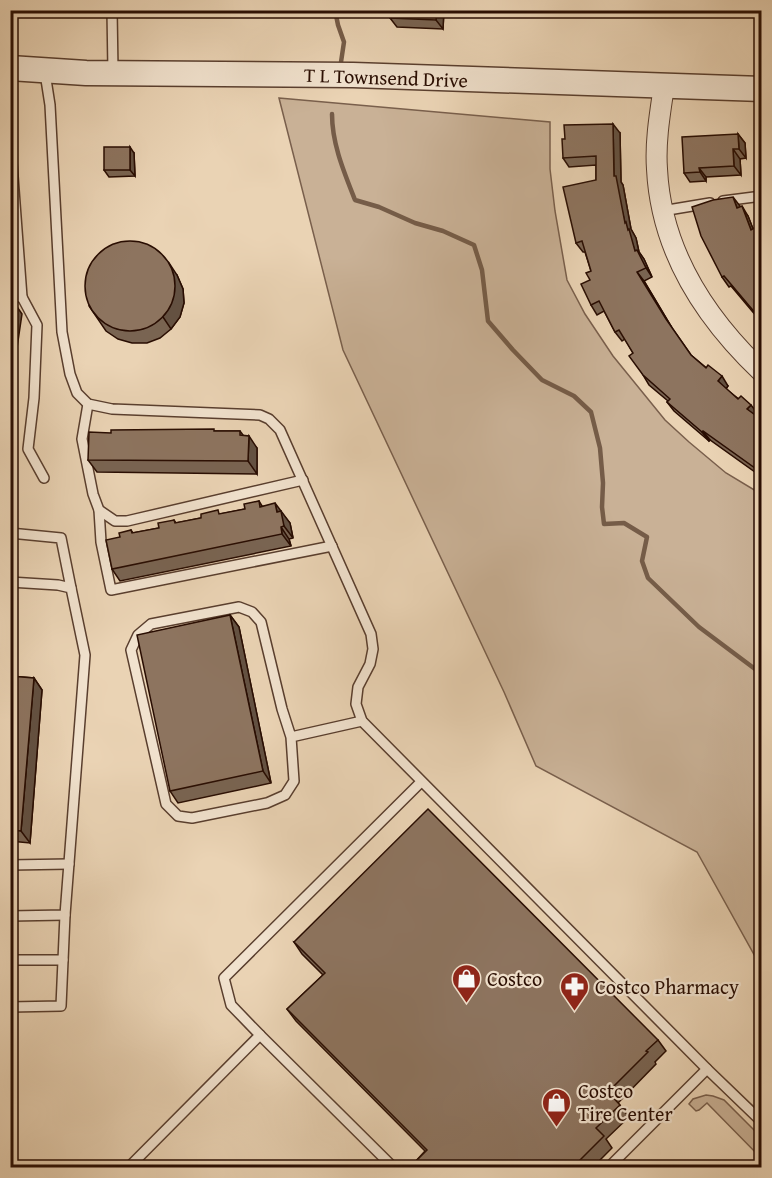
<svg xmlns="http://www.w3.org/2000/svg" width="772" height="1178" font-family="'Gentium Book Plus',serif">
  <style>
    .green { fill: #c9b196; stroke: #795f4c; stroke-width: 1.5 }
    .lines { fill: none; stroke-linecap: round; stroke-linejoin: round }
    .stream { stroke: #755c48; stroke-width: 4.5 }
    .service-casing { stroke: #593e2e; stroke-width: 12 }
    .minor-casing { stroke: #593e2e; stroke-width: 22 }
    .tertiary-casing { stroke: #593e2e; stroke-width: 27 }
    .service { stroke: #f1e2ce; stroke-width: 9 }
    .minor { stroke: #f1e2ce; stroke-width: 20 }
    .tertiary { stroke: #f1e2ce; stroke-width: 24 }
    .wall { fill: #796452; stroke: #290d02; stroke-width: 1.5 }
    .shaded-wall { fill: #635142; stroke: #290d02; stroke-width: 1.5 }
    .building { fill: #8d745f; stroke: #290d02; stroke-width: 1.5 }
    .labels { text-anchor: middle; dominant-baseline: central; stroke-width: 4.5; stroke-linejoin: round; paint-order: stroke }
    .street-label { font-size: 20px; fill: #290d02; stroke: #f1e2ce }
    .poi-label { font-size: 20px; fill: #290d02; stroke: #f1e2ce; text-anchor: start }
  </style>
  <rect width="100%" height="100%" fill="#ead3b4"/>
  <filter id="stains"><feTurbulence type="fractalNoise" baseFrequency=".00333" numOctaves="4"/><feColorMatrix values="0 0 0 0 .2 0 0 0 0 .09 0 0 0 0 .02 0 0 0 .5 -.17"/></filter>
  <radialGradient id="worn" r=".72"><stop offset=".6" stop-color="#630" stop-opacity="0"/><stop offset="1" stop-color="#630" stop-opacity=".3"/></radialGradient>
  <g class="green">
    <path d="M279,98l271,24v47l5,42 12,69 18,34 28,42 52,64 24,22 37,31 35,21v473l-64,-115 -161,-86 -32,-74 -161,-342z"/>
    <path d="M706,1095l7,1 11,4 37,37v21l-54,-55 -8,7 -3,1 -7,-7 4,-5z"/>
  </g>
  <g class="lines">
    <g class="stream">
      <path d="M335,10l3,15 6,17 -3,20"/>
      <path d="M332,114c0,30 12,58 23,86l24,7 36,16 28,8 31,14 8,25 6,51 25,29 29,30 32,16 17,16 9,36 3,35 -1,24 2,17 20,-1 23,14 -5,24 6,17 51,49 60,45h3"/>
    </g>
    <defs>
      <g id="service">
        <path d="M112,10l1,61"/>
        <path d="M45,73l5,32 12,227 8,42 7,19 11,11 24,5 148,6 9,4 11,11 91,204 2,15 -3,15 -12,23 -2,17 6,17 345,348 55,53"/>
        <path d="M10,162l2,1 10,134 -12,-1"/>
        <path d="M723,201l39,-5"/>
        <path d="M662,211l48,-8"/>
        <path d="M22,297l15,28 -3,73 -6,51 16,29"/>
        <path d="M88,404l-6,35 11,55 6,16 16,11h12l176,-41"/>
        <path d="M99,510l2,32 10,48 221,-44"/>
        <path d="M10,533l51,5 10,50"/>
        <path d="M10,582l48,3 13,3 14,67 -20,260 -55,1"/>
        <path d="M291,737l3,44 -9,14 -18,8 -75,15 -14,-2 -12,-12 -35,-154 7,-15 13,-11 88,-17 13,5 9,10 21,87 9,28 71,-16"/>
        <path d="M10,865l59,-1"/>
        <path d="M10,960h53"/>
        <path d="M10,1007l51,-1 4,-91"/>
        <path d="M260,1035l134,133"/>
        <path d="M128,1168l132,-133 -29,-30 -7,-27 197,-196"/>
        <path d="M608,1168l99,-99"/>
      </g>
      <path id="minor" d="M664,86c-4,27 -9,56 -7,83 4,82 47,148 105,203"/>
      <path id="tertiary" d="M10,68l76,5 267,2 409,14"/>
    </defs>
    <use href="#service" class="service-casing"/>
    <use href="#minor" class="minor-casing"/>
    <use href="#tertiary" class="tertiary-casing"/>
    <use href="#service" class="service"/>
    <use href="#minor" class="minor"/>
    <use href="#tertiary" class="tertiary"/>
  </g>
  <g class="wall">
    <path d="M391,10h53l-1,19 -46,-2 -7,-9z"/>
    <path d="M620,133l1,49 2,3 8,44 5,9 3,14 5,7 8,18 -8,4 28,47 19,27 37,31 -2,3 32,25 -2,2 6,4v57l-52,-37 -1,1 -35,-30 -7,-9 1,-1 -19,-16 -6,-10 -10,-22 -8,-14 -3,2 -7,-9 -11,-21 -7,4 -6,-10 -1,-25 1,-9 -6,-19h-2l-7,-9 20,-63v-15l-27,2 -6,-9z"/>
    <path d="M738,134l7,9 1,15 -6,1 1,16 -35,2v4l-16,1 -6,-9z"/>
    <path d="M134,153l1,23 -26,1 -5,-7z"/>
    <path d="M740,207l8,9 5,13 3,-2 6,9v87l-31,-37 -2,1 -7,-10z"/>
    <path d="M177,275l6,14 1,14 -4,14 -9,12 -11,9 -13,5h-15l-14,-4 -12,-8 -17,-25z"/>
    <path d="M216,431h24l3,4 14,13v26l-160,-2 -9,-12 23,-27z"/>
    <path d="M259,501l3,5 18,5 10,12 3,15 -4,1 2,7 -171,35 -8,-12 8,-32 11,-7 2,3 26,-5 15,-8 2,3 69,-14z"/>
    <path d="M230,615l9,12 32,156 -93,20 -8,-12z"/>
    <path d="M10,676l24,2 8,12 -12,153 -20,-2z"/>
    <path d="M294,942l364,98 8,11 -11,11 1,2 -38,39 11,14 -23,22 6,9 -19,19h-176l-3,-4 11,-12 -129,-130 -9,-12 36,-34 -21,-21z"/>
  </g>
  <g class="shaded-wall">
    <path d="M437,10h7l-1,19 -7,-9z"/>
    <path d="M613,124l7,9 1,49 2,3 8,44 5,9 3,14 5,7 8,18 -17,-26 -10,-28 -11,-47z"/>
    <path d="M738,134l7,9 1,15 -7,-9z"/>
    <path d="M130,147l4,6 1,23 -5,-6z"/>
    <path d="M733,149l7,10 1,16 -7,-9z"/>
    <path d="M699,168l7,9v4l-6,-9z"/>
    <path d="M733,197l7,9 4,11 -7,-9z"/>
    <path d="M742,206l6,10 9,23 -6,-9z"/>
    <path d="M169,263l8,12 6,14 1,14 -4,14 -9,12 -8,-12z"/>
    <path d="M637,272l7,9 28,47 -6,-9z"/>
    <path d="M13,301l9,13 -12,81v-74z"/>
    <path d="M722,376l6,10 -4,5 -6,-10z"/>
    <path d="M751,405l7,9 -5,5 -6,-10z"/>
    <path d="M703,431l7,9 -1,1 -7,-9z"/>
    <path d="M249,436l8,12v26l-9,-13z"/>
    <path d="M275,503l15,20 3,15 -9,-12 -7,-14z"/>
    <path d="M281,527l8,12 2,7 -9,-12z"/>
    <path d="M230,615l9,12 32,156 -8,-12z"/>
    <path d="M34,678l8,12 -12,153 -9,-12z"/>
  </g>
  <g class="building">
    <path d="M391,10h46l-1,10 -46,-2z"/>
    <path d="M613,124l1,52h2l9,47 1,-1 2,8 1,-1 6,22 2,-1 9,18 -9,4 29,47 25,36 15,13 2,-3 14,11 -4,5 20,18 3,-3 10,9 -4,4 15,11v53l-59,-42 -1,1 -35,-30 3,-3 -27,-24 -14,-19 4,-3 -14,-23 -4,2 -16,-31 -8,4 -10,-21 9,-4 -4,-7 5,-2 -9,-30 -6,2 -13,-56 33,-7v-24l-33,2 -1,-19h3l-1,-14z"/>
    <path d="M738,134l1,15h-6l1,17 -35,2 1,4 -16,1 -2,-36z"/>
    <rect x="104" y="147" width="26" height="23"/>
    <path d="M733,197l4,11 5,-2 9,24 5,-3 6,12v4l-3,1 3,4v10l-3,1 3,3v59l-38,-45 -2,1 -21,-41 -9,-29 21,-7z"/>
    <circle cx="130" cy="286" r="45"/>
    <path d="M10,301h3l-3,20z"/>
    <path d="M214,429v2h26v4l9,1 -1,25 -160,-1 1,-28 22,1v-3z"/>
    <path d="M259,501l1,6 15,-4 2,9 4,-1 3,15 -3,1 1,7 -170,35 -6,-29 14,-3 -1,-4 12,-3 1,3 27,-5 -1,-5 16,-3 1,3 26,-5v-4l17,-4 1,4 26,-5 -1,-5z"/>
    <path d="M230,615l33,156 -93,20 -33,-156z"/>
    <path d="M10,676l24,2 -13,153 -11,-1z"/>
    <path d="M428,809l230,231 -12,11 2,1 -40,40 12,13 -24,23 8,8 -31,31h-154l-5,-4 13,-13 -140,-141 38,-36 -31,-31z"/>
  </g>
  <defs>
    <symbol id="shop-pin" viewBox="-11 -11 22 30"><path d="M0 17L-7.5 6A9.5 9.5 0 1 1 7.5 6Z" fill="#8f2418" stroke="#f1e2ce"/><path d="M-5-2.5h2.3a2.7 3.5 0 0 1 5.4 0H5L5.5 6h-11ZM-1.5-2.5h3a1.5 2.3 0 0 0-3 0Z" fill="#fff"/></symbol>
    <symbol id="pharmacy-pin" viewBox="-11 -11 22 30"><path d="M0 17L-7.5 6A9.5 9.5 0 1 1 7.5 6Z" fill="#8f2418" stroke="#f1e2ce"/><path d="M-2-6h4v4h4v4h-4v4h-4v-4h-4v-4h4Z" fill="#fff"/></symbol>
  </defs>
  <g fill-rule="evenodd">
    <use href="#shop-pin" x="450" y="962" width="33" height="45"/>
    <use href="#pharmacy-pin" x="558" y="970" width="33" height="45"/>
    <use href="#shop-pin" x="540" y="1086" width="33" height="45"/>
  </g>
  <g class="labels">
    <g class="street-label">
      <text transform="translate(386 77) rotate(2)">T L Townsend Drive</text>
    </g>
    <g class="poi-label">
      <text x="487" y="978">Costco</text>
      <text x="595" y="986">Costco Pharmacy</text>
      <text x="578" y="1090">Costco<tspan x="578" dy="23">Tire Center</tspan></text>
    </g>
  </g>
  <rect width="772" height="1178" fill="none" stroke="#ead3b4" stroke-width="36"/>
  <rect x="12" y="12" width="748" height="1154" fill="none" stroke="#290d02" stroke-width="3"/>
  <rect x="18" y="18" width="736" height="1142" fill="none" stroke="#290d02" stroke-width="1.5"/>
  <rect width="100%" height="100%" filter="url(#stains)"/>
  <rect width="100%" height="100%" fill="url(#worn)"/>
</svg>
